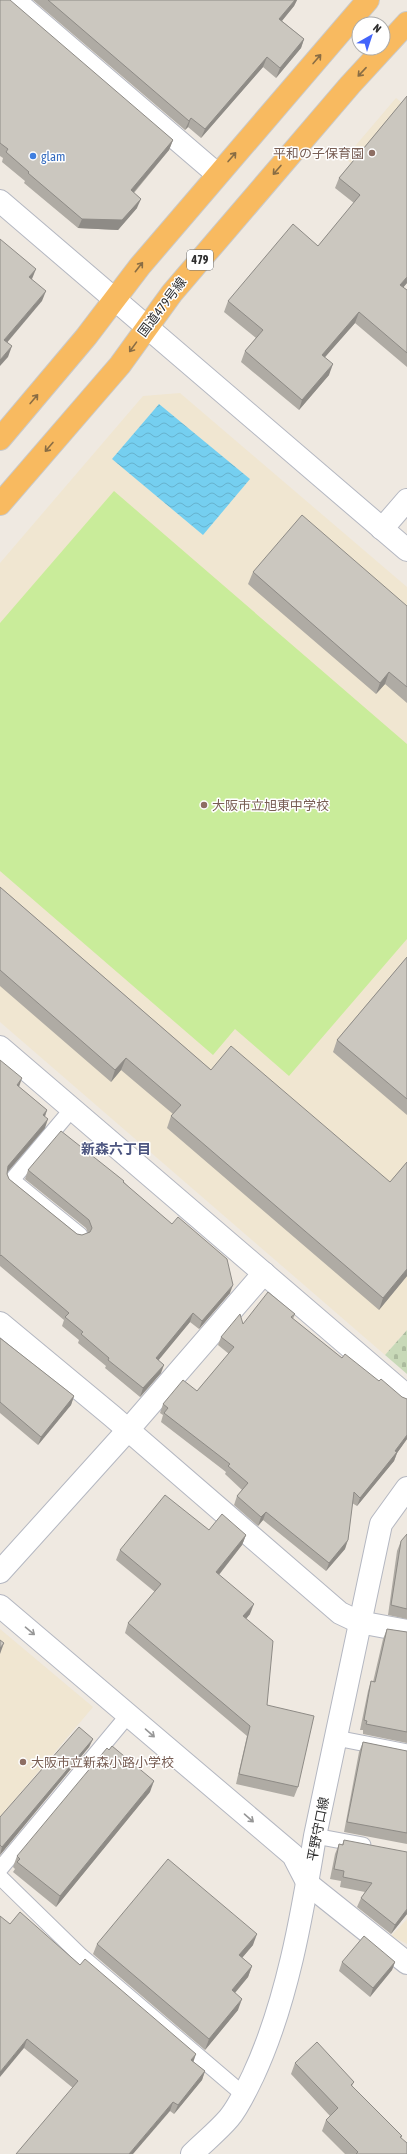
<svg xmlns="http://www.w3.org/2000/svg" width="407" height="2154" font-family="'Asap Condensed','Noto Sans JP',sans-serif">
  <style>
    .education { fill: #f0e6d1 }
    .cemetery { fill: url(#cemetery-stones) }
    .pitch { fill: #c9ec9a }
    .water { fill: url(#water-waves) }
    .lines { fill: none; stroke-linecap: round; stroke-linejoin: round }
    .service-casing { stroke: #b4b7c1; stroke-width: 17 }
    .minor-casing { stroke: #b4b7c1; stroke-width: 24 }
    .tertiary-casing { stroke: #b4b7c1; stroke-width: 24 }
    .secondary-casing { stroke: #b4b7c1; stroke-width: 24 }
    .trunk-casing { stroke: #c9c9c9; stroke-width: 24 }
    .service { stroke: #fff; stroke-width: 15 }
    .minor { stroke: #fff; stroke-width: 22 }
    .tertiary { stroke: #fff; stroke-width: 22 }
    .secondary { stroke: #fff; stroke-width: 22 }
    .trunk { stroke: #f8ba60; stroke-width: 22 }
    .wall { fill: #afaba4 }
    .shaded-wall { fill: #8e8b86 }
    .building { fill: #cbc7bf; stroke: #8e8b86 }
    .oneway { stroke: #896d44 }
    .oneway2 { stroke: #969696 }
    .education-dot { fill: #8d6e63; stroke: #fff; stroke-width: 1.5 }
    .shop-dot { fill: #3f7fe0; stroke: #fff; stroke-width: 1.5 }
    .labels { text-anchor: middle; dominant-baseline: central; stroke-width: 3; stroke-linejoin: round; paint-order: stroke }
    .shield { fill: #fff; stroke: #6d6d6d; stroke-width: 1 }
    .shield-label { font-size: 12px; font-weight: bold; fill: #2e2e2e }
    .education-label { font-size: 13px; fill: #785e54; stroke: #fff; text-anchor: start }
    .shop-label { font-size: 13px; fill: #366cbe; stroke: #fff; text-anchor: start }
    .street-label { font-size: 13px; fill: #2e2e2e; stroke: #fff }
    .neighbourhood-label { font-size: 14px; font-weight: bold; fill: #4d5680; stroke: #fff }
  </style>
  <defs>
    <pattern id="cemetery-stones" width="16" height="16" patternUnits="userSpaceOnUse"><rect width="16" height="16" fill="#c8d9b8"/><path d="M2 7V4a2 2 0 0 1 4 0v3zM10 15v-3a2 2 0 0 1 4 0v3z" fill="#acbb9e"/></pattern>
    <pattern id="water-waves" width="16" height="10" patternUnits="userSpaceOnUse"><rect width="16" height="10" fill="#75cff0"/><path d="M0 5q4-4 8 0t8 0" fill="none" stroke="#66b2ce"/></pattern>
  </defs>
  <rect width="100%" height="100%" fill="#efe9e1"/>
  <g class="education">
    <path d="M396,98l11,9v103l-62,-52z"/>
    <path d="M180,393l227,194v743l-22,25 -385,-333v-459l143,-167z"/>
    <path d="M0,1629l93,78 -93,110z"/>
    <path d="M407,1919v25l-16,-8z"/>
  </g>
  <path class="cemetery" d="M407,1330v44l-22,-19z"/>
  <path class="pitch" d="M114,491l293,253v195l-118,137 -54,-47 -22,26 -213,-184v-248z"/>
  <path class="water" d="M159,404l91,75 -47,56 -91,-76z"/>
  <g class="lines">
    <defs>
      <g id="service">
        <path d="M72,1109l-60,71 68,55"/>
        <path d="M336,1738l71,14"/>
        <path d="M315,1836l48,9"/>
        <path d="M0,1869l129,-155"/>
        <path d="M0,1877l81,79 163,139"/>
      </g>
      <g id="minor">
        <path d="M14,0l203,174"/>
        <path d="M382,529l25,-29"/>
        <path d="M0,1047l407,349"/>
        <path d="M0,1323l112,93 228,197 19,9 48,9"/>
        <path d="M0,1572l128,-142 136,-157"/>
        <path d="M0,1606l293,249 15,29 99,79"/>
      </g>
      <path id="tertiary" d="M0,201l407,349"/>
      <path id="secondary" d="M192,2154c12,-12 26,-23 37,-36 10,-12 17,-28 24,-42 34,-73 49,-160 62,-240l66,-312 26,-36"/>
      <g id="trunk">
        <path d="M0,439l86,-102 54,-71 228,-266"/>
        <path d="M0,504l120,-139 52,-72 178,-208 57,-62"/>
      </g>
    </defs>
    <use href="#service" class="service-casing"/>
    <use href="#minor" class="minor-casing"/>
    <use href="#tertiary" class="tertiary-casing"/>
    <use href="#secondary" class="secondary-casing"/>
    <use href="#trunk" class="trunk-casing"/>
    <use href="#service" class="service"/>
    <use href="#minor" class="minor"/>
    <use href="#tertiary" class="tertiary"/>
    <use href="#secondary" class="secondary"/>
    <use href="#trunk" class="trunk"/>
  </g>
  <g class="wall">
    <path d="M0,0l173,140 -4,10 -35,43 3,15 -19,22 -40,-2 -54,-45 1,-2 -23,-19 1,-4 -3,-2z"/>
    <path d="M33,0h264l-3,6 -12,15 22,18 -3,9 -25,30 -13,-11 -62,71 -13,-11 -3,3z"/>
    <path d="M407,96v187l-4,4 4,3v77l-52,-44 -30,34 4,18 -30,35 -58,-48 4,-11 11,-13 -32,-26 4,-11 90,-55 36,-43 -19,-15 4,-10z"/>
    <path d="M253,572l154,34v97l-22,-19 -9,10 -128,-110z"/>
    <path d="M0,887l211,183 179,112 17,-20v114l-28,34 -212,-182 4,-12 2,-2 -52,-44 -10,12 -111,-96z"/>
    <path d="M407,957v158l-74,-63 4,-12z"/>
    <path d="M0,1060l19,27 28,23 -2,7v11l-38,44v2l2,5 68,55 5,1 6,-2 -2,-5 -61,-49 3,-9 96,11v1l106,111 -31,36 -9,-7 -32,38 3,13 -21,24 -35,-29 1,-2 -28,-23 1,-3 -17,-14 2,-6 -64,-54z"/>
    <path d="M295,1314l-2,5 49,39 37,23 23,16 5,2v40l-10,14 -3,8 -37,45 -5,-3 -7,46 -19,22 -63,-51 -5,6 -24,-21 3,-9 5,-6 -17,-16 1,-2 -65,-50 2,-7 -3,-2 3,-9 34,-13 32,-37 -11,-9 3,-8 22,-13z"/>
    <path d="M0,1338l74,58 -3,9 -33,40 -38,-32z"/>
    <path d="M407,1534v85l-19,-4 9,-64 4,-10z"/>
    <path d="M246,1535l-4,10 -23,30 31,39 -4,5 21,86 31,82 -4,10 -58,-13 11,-48 -122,-103 3,-10 27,-31 -39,-32 4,-10z"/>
    <path d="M387,1629l20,3v111l-44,-9v-4h-3l8,-39 3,-10 2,1 10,-43z"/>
    <path d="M93,1739l-4,8 -89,108v-38z"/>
    <path d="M363,1742l44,9v93l-63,-12 15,-80z"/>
    <path d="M150,1792l-94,115 -43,-35 2,-3 -2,-2 4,-11z"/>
    <path d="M344,1840l63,74 -16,20 -34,-27 4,-9 4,-6 -25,-5 1,-6 -11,-2 5,-25 4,-10 3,1z"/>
    <path d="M10,1924l70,41 113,97 12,9 -3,9 -28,34 -4,-3 -97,-23 -49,-40z"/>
    <path d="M97,1944l156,1 -11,13 10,8 -4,11 -13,16 3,17 -33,40 -112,-96z"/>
    <path d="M342,1962h53l-3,8 -22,27 -31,-26z"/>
    <path d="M295,2063l59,19 -2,4 50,50 -1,2 6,16h-62l-23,-23 4,-11 4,-4 -39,-42z"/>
  </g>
  <g class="shaded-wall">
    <path d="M295,0h2l-3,6 -18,22 3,-9z"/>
    <path d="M304,39l-3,9 -25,30 4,-10z"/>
    <path d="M267,57l-4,10 -62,71 4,-9z"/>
    <path d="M191,118l-3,9 -3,3 4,-9z"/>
    <path d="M173,140l-4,10 -42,50 4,-10z"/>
    <path d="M141,199l-4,9 -19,22 -40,-2 4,-9z"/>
    <path d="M36,269l-4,10 -7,9 4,-11z"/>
    <path d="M407,277v6l-10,12 3,-10z"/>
    <path d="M46,291l-4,10 -42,50 4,-11z"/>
    <path d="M359,312l-4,11 -37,42 4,-10z"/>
    <path d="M12,346l-4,11 -8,9v-6z"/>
    <path d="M333,364l-4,11 -30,35 3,-10z"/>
    <path d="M389,672l-4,12 -9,10 4,-11z"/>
    <path d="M126,1058l-5,12 -10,12 4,-12z"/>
    <path d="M22,1078l-3,9 -2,-2z"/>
    <path d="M47,1110l-3,8 -1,-3z"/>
    <path d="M48,1119l-3,9 -40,47 3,-9z"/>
    <path d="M407,1269v7l-28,34 4,-12z"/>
    <path d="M233,1285l-3,8 -31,36 3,-8z"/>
    <path d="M193,1313l-3,9 -37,45 3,-9z"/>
    <path d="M164,1365l-3,8 -21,24 3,-9z"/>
    <path d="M74,1396l-3,9 -33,40 3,-8z"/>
    <path d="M407,1435v4l-10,14 -3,8 -37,45 3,-8z"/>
    <path d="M266,1512l-3,8 -5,6 3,-9z"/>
    <path d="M246,1535l-4,10 -29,37 3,-10z"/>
    <path d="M348,1540l-3,9 -19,22 3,-8z"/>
    <path d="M254,1604l-4,10 -10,12 3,-10z"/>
    <path d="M4,1643l-4,11v-6z"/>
    <path d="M93,1739l-4,8 -89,108 2,-8z"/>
    <path d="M154,1781l-4,11 -94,115 4,-11z"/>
    <path d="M407,1909v5l-16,20 4,-9z"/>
    <path d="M257,1934l-4,11 -18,21 4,-11z"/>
    <path d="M395,1962l-3,8 -22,27 3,-9z"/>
    <path d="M252,1966l-4,11 -20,24 4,-11z"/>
    <path d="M242,1999l-4,11 -33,40 4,-11z"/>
    <path d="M27,2039l-3,9 -24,29v-5z"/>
    <path d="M196,2054l-3,9 -2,-3z"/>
    <path d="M205,2071l-3,9 -28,34 4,-9z"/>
    <path d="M173,2102l-3,9 -37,43h-4z"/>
  </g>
  <g class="building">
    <path d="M0,0h10l163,140 -42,50 10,9 -19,21 -40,-1 -54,-46 1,-1 -23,-20 2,-3 -8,-6z"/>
    <path d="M48,0h247l-16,19 25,20 -24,29 -13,-11 -62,72 -14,-11 -2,3z"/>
    <path d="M407,96v181l-7,8 7,5v63l-48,-41 -37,43 11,9 -31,36 -57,-49 18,-21 -35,-29 65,-77 25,22 42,-51 -21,-17z"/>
    <path d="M0,239l36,30 -7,8 17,14 -42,49 8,6 -12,14z"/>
    <path d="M302,515l105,91v81l-18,-15 -9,11 -127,-111z"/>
    <path d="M0,887l211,183 20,-24 159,136 17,-20v107l-24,29 -212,-182 10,-11 -55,-47 -11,12 -115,-100z"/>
    <path d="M407,957v142l-70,-59z"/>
    <path d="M0,1060l22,18 -5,7 30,25 -4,5 5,4 -40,47 -1,8 2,5 68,55 5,1 8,-3 2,-4 -3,-8 -61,-50 33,-39 63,50 -1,1 49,42 6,-7 49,42 6,26 -31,36 -9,-8 -37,45 8,7 -21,23 -35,-28 1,-2 -28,-24 2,-2 -18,-15 4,-4 -68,-58 -1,1z"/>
    <path d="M268,1292l27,22 -4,3 51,41 3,-4 34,27 2,-2 21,18 5,2v36l-12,16 2,1 -37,46 -6,-6 -6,48 -19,23 -63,-51 -5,5 -24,-21 11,-13 -20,-17 2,-2 -66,-51 4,-5 -5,-4 20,-24 14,11 37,-44 -13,-10 19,-23 3,10z"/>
    <path d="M0,1338l74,58 -33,41 -41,-35z"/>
    <path d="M165,1495l44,35 13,-16 24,21 -30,37 38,32 -11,12 30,25 -6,64 47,11 -16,71 -59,-13 11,-48 -122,-103 33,-39 -41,-34z"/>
    <path d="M407,1534v75l-16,-4 10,-64z"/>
    <path d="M387,1629l20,3v100l-41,-8 1,-3 -3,-1 7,-39 4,1z"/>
    <path d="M0,1640l4,3 -4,5z"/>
    <path d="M79,1727l14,12 -91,108 -2,-2v-28z"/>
    <path d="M363,1742l44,9v82l-60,-11z"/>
    <path d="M112,1746l42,35 -94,115 -43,-34 3,-3 -3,-3 90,-108 2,2z"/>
    <path d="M344,1840l63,12v57l-12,16 -34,-27 11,-15 -29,-6 1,-6 -10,-2 5,-25 4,1z"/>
    <path d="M168,1859l89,75 -18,21 13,11 -20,24 10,9 -33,40 -112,-95z"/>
    <path d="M20,1912l60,53 5,-6 111,95 -5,6 14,11 -27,34 -5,-3 -44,52h-113l62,-73 -51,-42 -27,33v-156l10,8z"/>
    <path d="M364,1936l31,26 -22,26 -31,-26z"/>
    <path d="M317,2042l37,40 -3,3 51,51 -2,1 7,6v11h-51l2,-2 -32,-32 12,-12 -43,-45z"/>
  </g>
  <defs><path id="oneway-shaft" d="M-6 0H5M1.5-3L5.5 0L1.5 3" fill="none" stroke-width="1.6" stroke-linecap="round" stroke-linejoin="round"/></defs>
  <g class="oneway">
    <use href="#oneway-shaft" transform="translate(317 59) rotate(-49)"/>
    <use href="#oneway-shaft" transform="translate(362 72) rotate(133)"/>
    <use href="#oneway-shaft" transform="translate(232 157) rotate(-49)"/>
    <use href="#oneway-shaft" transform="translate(277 170) rotate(131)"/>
    <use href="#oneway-shaft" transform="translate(139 267) rotate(-52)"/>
    <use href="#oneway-shaft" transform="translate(133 347) rotate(126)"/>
    <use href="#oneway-shaft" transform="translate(34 399) rotate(-50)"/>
    <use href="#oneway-shaft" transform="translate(49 447) rotate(131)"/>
  </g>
  <g class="oneway2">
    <use href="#oneway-shaft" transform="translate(30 1631) rotate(40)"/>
    <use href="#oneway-shaft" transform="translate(150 1733) rotate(41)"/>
    <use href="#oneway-shaft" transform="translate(249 1818) rotate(41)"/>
  </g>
  <g class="education-dot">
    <circle cx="372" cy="153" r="4"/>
    <circle cx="204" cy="805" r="4"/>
    <circle cx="23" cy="1762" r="4"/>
  </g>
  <circle class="shop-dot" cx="33" cy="156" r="4"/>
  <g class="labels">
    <rect class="shield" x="187" y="250" width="26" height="20" rx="3"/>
    <g class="shield-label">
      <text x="200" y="260">479</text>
    </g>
    <g class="education-label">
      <text x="364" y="153" text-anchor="end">平和の子保育園</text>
      <text x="212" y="805">大阪市立旭東中学校</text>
      <text x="31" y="1762">大阪市立新森小路小学校</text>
    </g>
    <g class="shop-label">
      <text x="41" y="156">glam</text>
    </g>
    <g class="street-label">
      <text transform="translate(162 307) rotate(-53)">国道479号線</text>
      <text transform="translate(318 1829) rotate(-79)">平野守口線</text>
    </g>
    <g class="neighbourhood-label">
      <text x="116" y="1149">新森六丁目</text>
    </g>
  </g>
  <g transform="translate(371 36) rotate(39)"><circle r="19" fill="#ffffff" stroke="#ababab"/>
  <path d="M0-3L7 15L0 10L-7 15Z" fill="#4264fb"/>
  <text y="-6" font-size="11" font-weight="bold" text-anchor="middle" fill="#2e2e2e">N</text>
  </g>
</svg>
